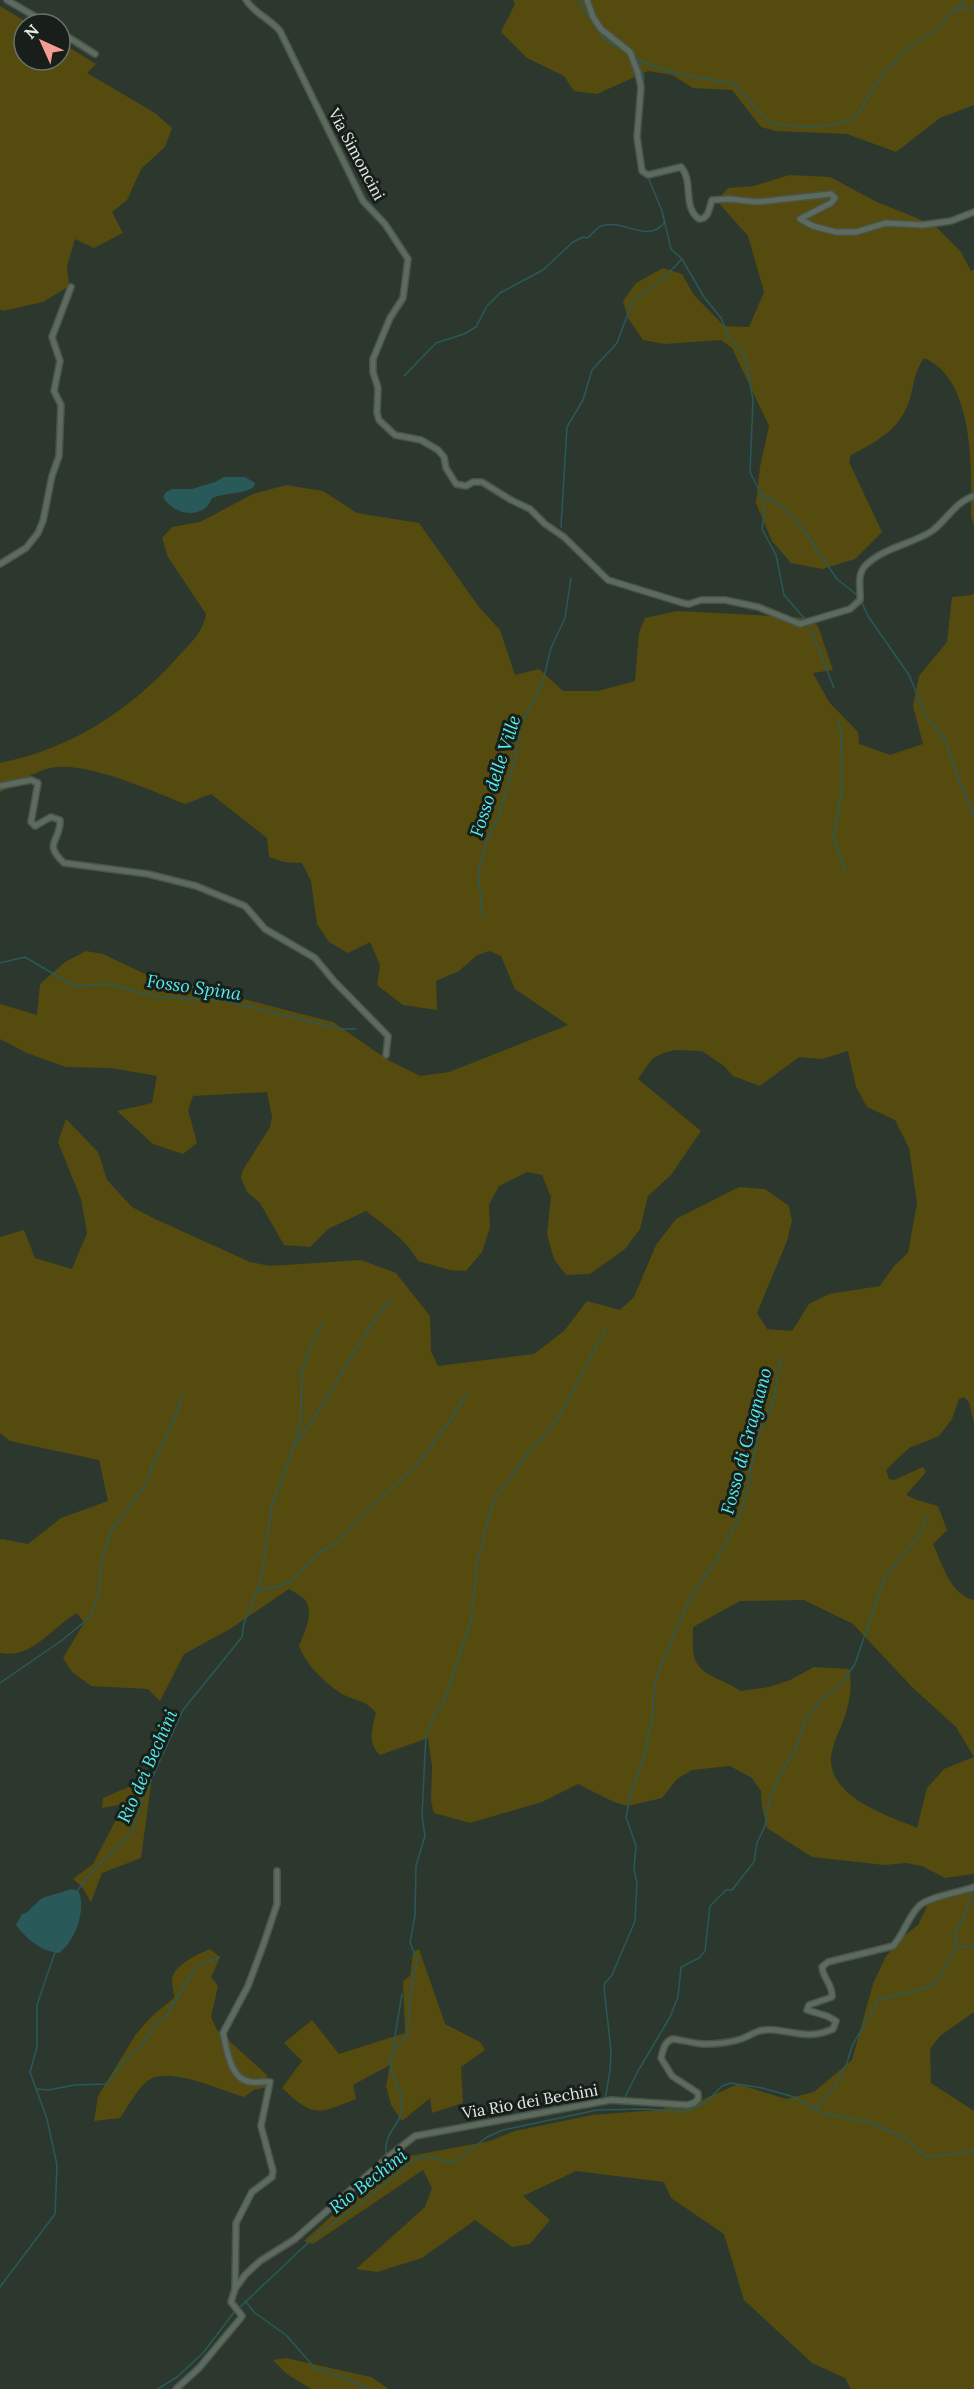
<svg xmlns="http://www.w3.org/2000/svg" width="974" height="2389" font-family="Lora,serif">
  <style>
    .green { fill: #554b0f; fill-rule: evenodd }
    .water { fill: #2a595a }
    .lines { fill: none; stroke-linecap: round; stroke-linejoin: round }
    .stream { stroke: #2a595a; stroke-width: 1.5 }
    .street-casing { stroke: #4a544c; stroke-width: 8 }
    .street { stroke: #5d6b5f; stroke-width: 5 }
    .labels { text-anchor: middle; dominant-baseline: central; stroke-width: 6; stroke-linejoin: round; paint-order: stroke }
    .street-label { font-size: 16px; fill: #e4ebe4; stroke: #181e19 }
    .water-label { font-size: 18px; font-style: italic; fill: #54eff2; stroke: #181e19 }
  </style>
  <rect width="100%" height="100%" fill="#2c382d"/>
  <g class="green">
    <path d="M513,0h461v105l-34,13 -44,34 -49,-18 -71,-3 -15,-4 -29,-37 -39,-2 -21,-13 -24,-4 -51,23 -23,-3 -10,-15 -37,-18 -26,-26 14,-28z"/>
    <path d="M0,6l30,18h-6v36h36v-18l36,22 -9,9 68,40 17,15 -7,19 -24,22 -14,31 -15,12 11,21 -29,15 -19,-9 -8,27 2,20 -26,16 -40,9 -3,-2z"/>
    <path d="M789,175l41,2 47,25 57,23 27,27 10,19 3,-1v255l-3,-9c1,-49 3,-137 -47,-158 -10,14 -10,28 -15,44 -10,28 -33,40 -58,53l-2,7 33,70 -27,27 -33,10 -31,-6 -19,-22 -16,-38 4,-36 9,-41 -37,-78 -11,-8 -56,4 -22,-4 -15,-22 -5,-17 13,-18 27,-15 19,6 12,21 30,31 25,1 15,-35 -16,-56 -31,-35 11,-13 26,-2z"/>
    <path d="M286,485l37,6 34,22 62,10 60,84 21,23 15,45 24,-6 24,22h35l37,-10 4,-48 6,-15 32,-7 132,7 9,8 15,44 -20,3 16,29 29,30 1,12 31,11 33,-11 -10,-38 6,-30 28,-34 5,-45 20,-2 2,-2v830l-5,-21 -5,-5 -5,2 -7,20 -13,17 -30,12 -23,22 3,9 5,1 29,-13 3,5 -20,23 11,5 21,6 9,24 -14,14c9,19 17,51 41,56v274l-29,4 -23,-12 -16,-3 -22,2 -72,-8 -45,-29 -5,-21 -1,-16 -9,-13 -22,-12 -38,4 -15,9 -15,19 -34,8 -14,-4 -36,-18 -36,18 -72,21 -36,-10 -3,-12 1,-35 -4,-28 -48,17c-13,-12 -8,-27 -4,-42 -10,-14 -24,-12 -37,-21 -16,-11 -33,-27 -40,-46 5,-13 16,-32 6,-46 -3,-4 -11,-8 -16,-11l-59,40 -46,25 -24,47 -12,-12 -57,-3 -19,-14 -9,-14 21,-35 -7,-10c-26,14 -43,46 -77,40v-113l2,-1 26,5 33,-26 47,-17 -9,-41 -89,-19 -10,-8v-196l24,-7 11,28 37,11 15,-36 -6,-34 -23,-57 8,-23 32,33 9,28 25,27 23,12 95,43 20,4 91,-6 35,13 34,43 1,35 7,15 96,-12 30,-23 23,-30 33,9 14,-13 22,-52 20,-26 63,-32 26,2 24,17 3,15 -5,20 -30,72 10,16 25,2 17,-27 20,-10 51,-8 14,-20 14,-13 9,-50 -8,-55 -14,-28 -28,-13 -11,-20 -8,-36 -26,8 -23,-2 -39,29 -27,-10 -9,-10 -22,-15 -27,-1 -12,3 -11,6 -14,20 63,52 -30,44 -23,21 -8,33 -15,20 -35,25 -24,1 -12,-16 -7,-25 4,-37 -9,-22 -15,-3 -28,14 -10,19 1,22 -8,25 -16,19 -16,-1 -32,-9c-11,-21 -34,-36 -52,-50l-38,18 -18,18 -26,-2 -24,-42 -13,-11 -6,-14 2,-8 27,-43 2,-10 -5,-25 -74,4 -5,14 9,33 -14,11 -30,-10 -36,-33 35,-8 5,-27 -46,-8 -45,-1 -39,-14 -27,-14v-35l37,11 3,-31 25,-22 21,-11 17,3 42,20 188,48 55,38 32,16 29,-4 119,-47 -53,-36 -14,-33 -12,-5 -13,5 -17,15 -23,10 1,29 -34,-5 -26,-20 3,-20 -10,-23 -22,11 -19,-11 -12,-18 -6,-43 -9,-18 -18,-1 -15,-5 -2,-19 -56,-44 -26,10c-34,-13 -103,-46 -139,-35 -16,5 -31,16 -46,23v-29c70,-14 128,-51 176,-104 13,-15 26,-24 30,-45l-38,-57 -6,-19 10,-11 28,-5 53,-28zM804,1600l49,24 59,63 44,40 18,30 -30,12 -17,19 -10,40c-28,-12 -87,-30 -86,-69 0,-10 7,-26 11,-35 7,-17 11,-37 7,-55l-35,-2 -24,13 -21,7 -29,4c-15,-12 -40,-14 -46,-34 -2,-9 -1,-21 -1,-30l47,-26z"/>
    <path d="M152,1777l-11,81 -39,15 -11,29 -9,-15 -9,-8 20,-15 31,-60 -22,4 1,-10z"/>
    <path d="M974,1890v122l-34,24 -10,13 1,34 43,28v278h-123l-6,-11 -33,-15 -68,-63 -20,-66 -53,-36 -7,-16 -88,-11 -53,25 27,24 -20,24 -18,3 -37,-27 -53,38 -45,14 -21,-3 69,-62 7,-19 -9,-18 -110,74 -9,-3 33,-30 73,-55 80,-15 25,-10 77,-16 66,-5 42,-9 38,-17 48,15 28,-7 38,-32 21,-76 12,-26 15,-19 18,-14 10,-21z"/>
    <path d="M210,1949l10,8 -9,20 7,9 -7,31 6,13 50,45 1,12 -14,3 -10,7c-23,-7 -76,-31 -95,-17 -12,8 -21,27 -29,38l-26,3 4,-25 38,-62 16,-18 22,-18c0,-6 -2,-13 -2,-19 2,-14 26,-25 38,-30z"/>
    <path d="M419,1949l26,75 35,18 5,8 -24,17 2,36 -31,10 -2,-15 -28,23 -11,-16 -5,-19 4,-21 -37,20 3,14c-38,15 -42,19 -74,-11l20,-27 -18,-18 28,-23 27,34 66,-21 -2,-52 7,-5 3,-24z"/>
    <path d="M286,2358l85,19 18,12h-78l-24,-15 -14,-14z"/>
  </g>
  <g class="water">
    <path d="M224,477h21l10,6 -1,4c-13,8 -28,5 -42,11 -9,23 -39,17 -49,-1l3,-5 6,-3h20l23,-7z"/>
    <path d="M72,1889l7,3c7,20 -4,49 -20,61 -19,-2 -32,-14 -43,-28l6,-11 4,-1 16,-15z"/>
  </g>
  <g class="lines">
    <g class="stream">
      <path d="M578,0l26,39 22,13"/>
      <path d="M957,9l6,-9"/>
      <path d="M634,57c27,16 69,22 100,26l27,31 12,10 37,3 21,-2 20,-5 8,-8 23,-37 24,-25 32,-22 13,-16 23,-5"/>
      <path d="M637,59l7,18 -1,9"/>
      <path d="M640,133l1,13"/>
      <path d="M648,177l14,34 9,38 11,10 22,38 17,21 8,19 16,19 8,44 -3,72 11,22 19,11 22,23 35,51 20,16"/>
      <path d="M404,376l32,-33 28,-9 12,-7 11,-21 13,-13 43,-23 30,-28 10,-5 4,1c5,-3 9,-10 14,-12 23,-8 46,19 64,-4"/>
      <path d="M761,495l4,13 -3,21 14,26 8,40 21,24"/>
      <path d="M561,527l6,-100 16,-27 9,-30 25,-27 16,-43 29,-20 19,-20"/>
      <path d="M862,603l6,13 41,59 17,41 20,25 10,32 18,43"/>
      <path d="M809,625l25,63"/>
      <path d="M838,720l3,13 1,55 -9,50 12,34"/>
      <path d="M483,916l-5,-41 7,-30 15,-33 14,-49 6,-36 23,-46 8,-33 14,-30 6,-40"/>
      <path d="M0,963l25,-6 49,29 33,-2 51,13 62,3 122,29h14"/>
      <path d="M296,1443c36,-45 58,-100 95,-144"/>
      <path d="M257,1590l23,-4 11,-5 26,-27 19,-11 31,-33 49,-44 32,-42 18,-29"/>
      <path d="M0,1683l61,-42 28,-23 9,-21 4,-38 11,-31 35,-47 5,-18 20,-41 9,-27"/>
      <path d="M77,1891l15,-19 40,-40 10,-32 41,-90 59,-73 2,-14 16,-40 12,-77 24,-67 5,-22 1,-47 7,-20 13,-26"/>
      <path d="M957,1947l17,-1"/>
      <path d="M393,2048l9,-54"/>
      <path d="M392,2052l15,-17 3,-38 7,-37 -7,-18 5,-26 1,-50 9,-30 -3,-21 4,-81 9,-20 10,-15 26,-77 6,-59 16,-62 34,-47 20,-21 13,-18 46,-87"/>
      <path d="M37,2089l11,1 27,-5 32,-1 16,-22 18,-16 16,-23 9,-6 26,-44 6,-7 21,-9"/>
      <path d="M624,2099l14,-28 32,-54 8,-20 3,-30 18,-9 6,-7 5,-45 16,-16h6l22,-28 3,-19 8,-17 4,-26 11,-26 14,-22 13,-35 15,-18 20,-16 13,-19 29,-86 34,-41 9,-20"/>
      <path d="M605,2100l5,-29 1,-21 -7,-62 1,-5 7,-8 23,-54 2,-38 -3,-14 2,-23 -10,-29 6,-29 12,-31 9,-43v-19l3,-15 8,-22 27,-62 26,-37 21,-39 9,-29 9,-49 18,-43 7,-41"/>
      <path d="M814,2108l21,-21 12,-24 5,-17 27,-47 47,-11 5,-2 11,-13 14,-26 -1,-14 11,-21 7,-23"/>
      <path d="M386,2157c-2,-29 14,-28 16,-49 2,-20 -16,-35 -11,-56"/>
      <path d="M385,2181l1,-19"/>
      <path d="M0,2287l55,-73 2,-49 -10,-46 -17,-47 7,-25v-42l18,-53"/>
      <path d="M245,2301l10,12 31,22 29,33 24,7 29,14"/>
      <path d="M239,2308l72,-68 63,-47 39,-33 12,-4 28,7 34,-26 16,-7 94,-20 49,-1 39,3 21,-10 16,-16 9,-3 31,5 32,9 28,16 47,9 38,17 11,12 10,6 46,-6"/>
      <path d="M158,2389l19,-12 26,-24 32,-42"/>
    </g>
    <defs>
      <g id="street">
        <path d="M7,0l41,24"/>
        <path d="M246,0c8,13 24,19 34,31l83,170 22,23 23,35 -5,39 -13,20 -17,41v13l5,16 -1,25 2,7 16,15 26,5 17,10 6,7 2,11 10,16 10,2 7,-4h9l29,18 19,9 15,15 19,13 44,43 75,23 6,1 12,-4h24l33,7 42,17 50,-15 10,-9c1,-12 -4,-25 6,-35 17,-17 46,-21 66,-34 14,-10 24,-30 42,-35"/>
        <path d="M587,0l6,17 8,12 29,23 8,21 3,14 -4,50 5,34 6,4 33,-8c13,14 1,40 18,52 10,0 10,-11 13,-19l18,-1 27,3 74,-8 4,4 -4,5 -31,16 13,7 23,6h20l30,-9 36,2 29,-4 23,-9"/>
        <path d="M60,32l35,22"/>
        <path d="M0,564l26,-16 12,-15 5,-12 9,-45 7,-20 2,-51 -7,-14 6,-30 -8,-24 19,-50"/>
        <path d="M0,786l31,-6 7,3 -7,39 4,4 16,-9 9,3c1,22 -18,22 4,43l84,11 48,12 49,20 20,23 50,29 19,23 54,55 -2,19"/>
        <path d="M235,2289l1,-66 16,-31 20,-15 1,-6 -12,-45 9,-44c-7,-1 -13,1 -19,0 -21,-2 -24,-33 -28,-49l25,-47 16,-43 13,-39v-33"/>
        <path d="M176,2389l23,-21 41,-49 2,-3 -11,-14 4,-13 10,-14 15,-14 35,-22 93,-82 27,-21 196,-36 76,5 7,-2 4,-4v-6l-26,-17 -11,-18c2,-7 3,-17 12,-19 2,0 24,5 31,5 14,0 25,-1 37,-5 6,-2 12,-6 18,-8 25,-6 43,12 74,-2l3,-8 -9,-5 -20,-6 2,-5 23,-8c1,-13 -9,-18 -10,-30l6,-5 65,-16c11,-12 15,-29 26,-40 9,-9 42,-14 55,-19"/>
      </g>
    </defs>
    <use href="#street" class="street-casing"/>
    <use href="#street" class="street"/>
  </g>
  <g class="labels">
    <g class="street-label">
      <text transform="translate(357 154) rotate(62)">Via Simoncini</text>
      <text transform="translate(530 2101) rotate(-10)">Via Rio dei Bechini</text>
    </g>
    <g class="water-label">
      <text transform="translate(495 776) rotate(-72)">Fosso delle Ville</text>
      <text transform="translate(194 987) rotate(8)">Fosso Spina</text>
      <text transform="translate(746 1441) rotate(-75)">Fosso di Gragnano</text>
      <text transform="translate(147 1766) rotate(-66)">Rio dei Bechini</text>
      <text transform="translate(368 2181) rotate(-38)">Rio Bechini</text>
    </g>
  </g>
  <g transform="translate(42 42) rotate(315)"><circle r="28" fill="#181e19" stroke="#6a706a" stroke-width="1.5"/>
  <path d="M0-4.5L10 22L0 15L-10 22Z" fill="#f59c95"/>
  <text y="-9" font-size="16" font-weight="bold" text-anchor="middle" fill="#e4ebe4">N</text>
  </g>
</svg>
